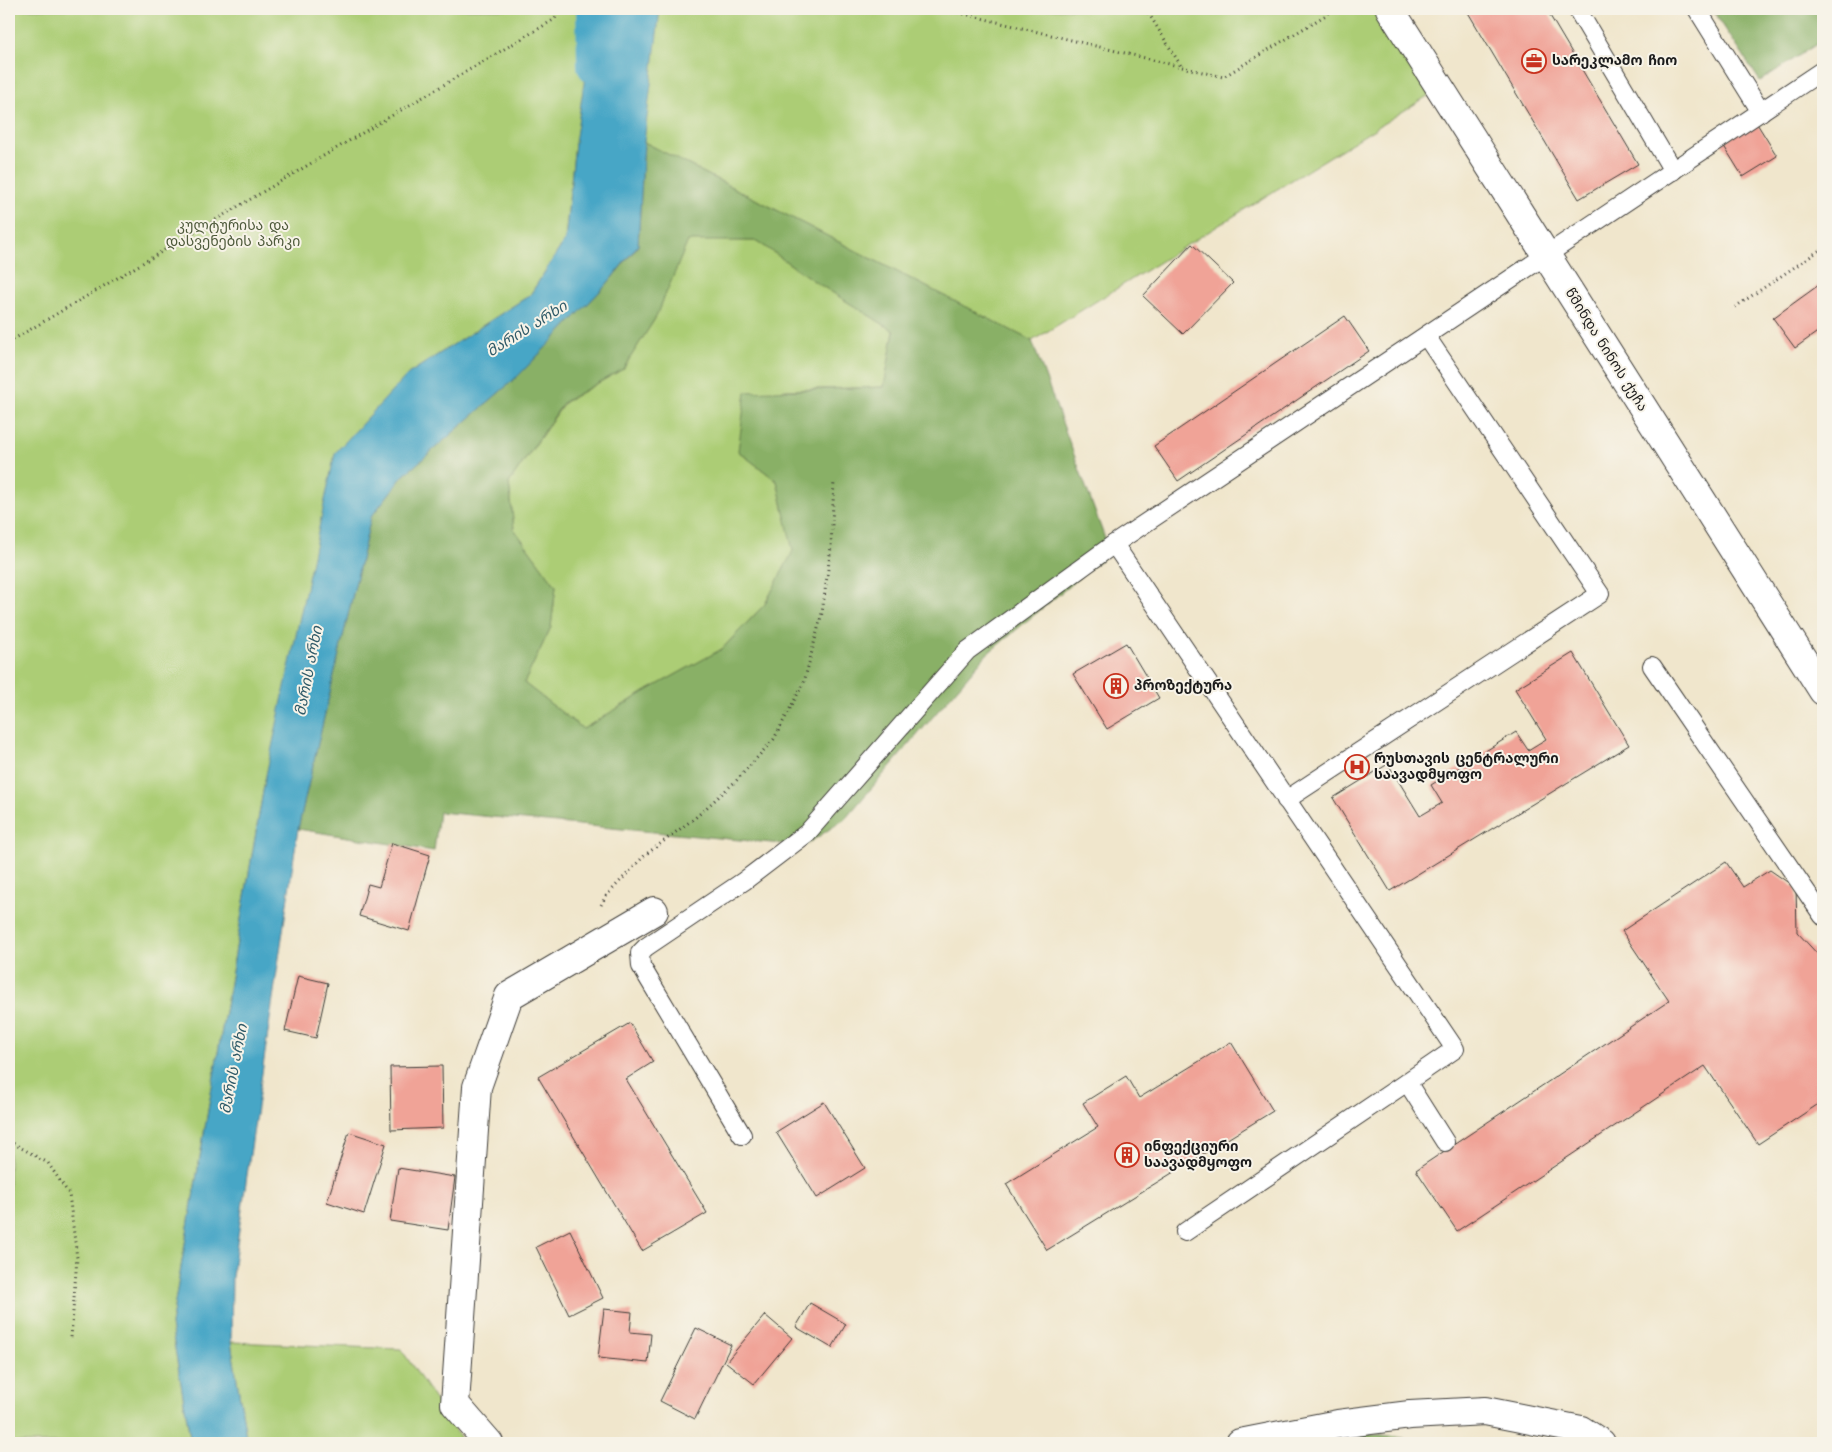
<svg xmlns="http://www.w3.org/2000/svg" width="1832" height="1452" font-family="'Architects Daughter','Noto Sans Georgian',sans-serif">
  <style>
    .green { fill: #accd75; stroke: #647448 }
    .forest { fill: #89b066; stroke: #526641; fill-rule: evenodd }
    .water { fill: #47a6c6; stroke: #326171 }
    .lines { fill: none; stroke-linecap: round; stroke-linejoin: round }
    .canal { stroke: #47a6c6; stroke-width: 34 }
    .building { fill: #f0a397 }
    .service-casing { stroke: #3c3a36; stroke-width: 20 }
    .minor-casing { stroke: #3c3a36; stroke-width: 30 }
    .path { stroke: #3c3a36; stroke-width: 3; stroke-dasharray: 1 4; stroke-linecap: butt }
    .service { stroke: #fff; stroke-width: 18 }
    .minor { stroke: #fff; stroke-width: 28 }
    .labels { text-anchor: middle; dominant-baseline: central; stroke-width: 4; stroke-linejoin: round; paint-order: stroke }
    .poi-label { font-size: 14px; font-weight: bold; fill: #1c1c1c; stroke: #f7f3e8; text-anchor: start }
    .park-label { font-size: 14px; fill: #4e5a3b; stroke: #f7f3e8 }
    .street-label { font-size: 14px; fill: #1c1c1c; stroke: #f7f3e8 }
    .water-label { font-size: 15px; font-style: italic; fill: #2f5a68; stroke: #f7f3e8 }
  </style>
  <rect width="100%" height="100%" fill="#f7f3e8"/>
  <filter id="ink" filterUnits="userSpaceOnUse"><feTurbulence type="fractalNoise" baseFrequency=".02" numOctaves="2"/><feDisplacementMap in="SourceGraphic" scale="10" xChannelSelector="R" yChannelSelector="G"/><feConvolveMatrix kernelMatrix="1 2 1 2 8 2 1 2 1" color-interpolation-filters="sRGB"/></filter>
  <filter id="wash" filterUnits="userSpaceOnUse"><feTurbulence type="fractalNoise" baseFrequency=".0096" numOctaves="4" result="noise"/><feDisplacementMap in="SourceGraphic" scale="20" xChannelSelector="R" yChannelSelector="G"/><feGaussianBlur stdDeviation="1.12" result="paint"/><feColorMatrix in="noise" values="0 0 0 0 0 0 0 0 0 0 0 0 0 0 0 0 0 1.4 0 .05"/><feComposite in="paint" operator="in"/></filter>
  <g filter="url(#wash)">
    <rect width="100%" height="100%" fill="#f0e6cc"/>
    <g class="green">
      <path d="M9,9h1371l51,85 -399,247 -388,-199 -69,1 -10,97 -35,55 -122,79 -143,406 -94,545 20,118h-182z"/>
      <path d="M688,240l69,1 57,40 80,50 -10,56 -102,3 -44,61 39,30 17,70 -29,53 -43,45 -74,41 -65,39 -59,-46 27,-56 5,-41 -42,-57 -5,-46 56,-81 58,-33 33,-52z"/>
      <path d="M231,1342l170,7 63,94h-217z"/>
    </g>
    <g class="forest">
      <path d="M1712,9h111v31l-63,41z"/>
      <path d="M644,142l388,199 78,211 -123,102 -142,165 -41,27 -365,-34 -5,39 -136,-22 73,-312 32,-41 115,-100 88,-91 32,-39zM688,241h69l57,40 80,50 -10,56 -138,5 -8,59 39,30 16,70 -28,53 -43,45 -74,41 -65,39 -59,-46 27,-56 5,-41 -42,-57 -5,-46 55,-81 59,-33 33,-52z"/>
      <path d="M1369,1433l70,10h-113z"/>
    </g>
    <path class="water" d="M595,9h65l-16,133 -6,103 -32,40 -88,91 -115,100 -32,41 -73,312 -66,448 -1,65 16,101h-56l-20,-118 94,-545 70,-327 73,-79 122,-79 35,-55 10,-97z"/>
    <g class="lines">
      <path class="canal" d="M593,9l1,57"/>
    </g>
    <g id="blocks">
      <g class="building">
        <path d="M1466,9h80l92,155 -59,35z"/>
        <path d="M1756,122l21,34 -34,21 -21,-34z"/>
        <path d="M1192,244l41,39 -50,51 -40,-38z"/>
        <path d="M1823,282v46l-28,20 -22,-30z"/>
        <path d="M1345,316l24,35 -191,130 -24,-35z"/>
        <path d="M1126,643l33,55 -52,31 -34,-55z"/>
        <path d="M1573,653l56,92 -239,146 -57,-93 55,-34 32,52 22,-13 -11,-18 85,-53 12,18 18,-11 -31,-50z"/>
        <path d="M392,843l38,12 -21,76 -50,-15 9,-32 11,3z"/>
        <path d="M1726,862l17,25 27,-17 26,18 1,44 26,28v141l-65,43 -53,-78 -248,165 -41,-61 253,-169 -47,-70z"/>
        <path d="M298,976l30,7 -12,55 -31,-7z"/>
        <path d="M630,1023l23,39 -27,17 81,134 -65,38 -104,-174z"/>
        <path d="M1231,1042l42,69 -226,139 -41,-66 92,-57 -15,-24 43,-27 13,22z"/>
        <path d="M442,1066l1,62 -52,2 -1,-63z"/>
        <path d="M824,1102l41,66 -48,30 -41,-66z"/>
        <path d="M349,1132l37,12 -22,70 -37,-12z"/>
        <path d="M398,1168l57,9 -7,53 -58,-9z"/>
        <path d="M570,1230l33,68 -34,17 -33,-68z"/>
        <path d="M810,1303l36,21 -14,24 -36,-21z"/>
        <path d="M604,1309l28,3 -2,20 21,2 -3,29 -50,-5z"/>
        <path d="M765,1315l27,23 -38,46 -28,-22z"/>
        <path d="M696,1328l35,17 -36,74 -35,-18z"/>
      </g>
    </g>
  </g>
  <g filter="url(#ink)">
    <use href="#blocks" fill-opacity="0" stroke="#3c3a36" stroke-width="1"/>
    <g class="lines">
      <defs>
        <g id="service">
          <path d="M1577,9l96,162"/>
          <path d="M1697,9l64,103"/>
          <path d="M1652,666l171,250"/>
          <path d="M1286,800l314,-206 -174,-258"/>
          <path d="M742,1135l-101,-169 -1,-13 6,-6 98,-66 63,-48 160,-182 147,-107"/>
          <path d="M1445,1142l-38,-60 48,-33 -341,-505 709,-474"/>
          <path d="M1185,1232l222,-150"/>
        </g>
        <g id="minor">
          <path d="M1390,9l433,682"/>
          <path d="M489,1443l-34,-39 22,-317 32,-91 145,-85"/>
          <path d="M1240,1443l98,-19 72,-9 75,-4 96,19 20,13"/>
        </g>
      </defs>
      <use href="#service" class="service-casing"/>
      <use href="#minor" class="minor-casing"/>
      <g class="path">
        <path d="M944,9l279,68 113,-68"/>
        <path d="M1146,9l35,57"/>
        <path d="M1735,307l88,-59"/>
        <path d="M9,342l546,-323 4,-10"/>
        <path d="M601,905l5,-9 39,-41 50,-37 41,-37 38,-42 30,-57 18,-69 9,-66 3,-66"/>
        <path d="M9,1141l39,22 21,31 8,64 -6,80"/>
      </g>
      <use href="#service" class="service"/>
      <use href="#minor" class="minor"/>
    </g>
  </g>
  <defs>
    <symbol id="office-ring" viewBox="-11 -11 22 22"><circle r="9.5" fill="#f7f3e8" stroke="#c8321e" stroke-width="1.5"/><path d="M-6-3h4V-5.5h4V-3h4V5H-6ZM-1-4.5V-3h2v-1.5ZM-6 0V1H6V0Z" fill="#c8321e"/></symbol>
    <symbol id="building-ring" viewBox="-11 -11 22 22"><circle r="9.5" fill="#f7f3e8" stroke="#c8321e" stroke-width="1.5"/><path d="M-4-6H4V6H1V3H-1V6H-4ZM-2.5-4.3h1.7v1.8h-1.7ZM.8-4.3h1.7v1.8H.8ZM-2.5-1h1.7V.8h-1.7ZM.8-1h1.7V.8H.8Z" fill="#c8321e"/></symbol>
    <symbol id="hospital-ring" viewBox="-11 -11 22 22"><circle r="9.5" fill="#f7f3e8" stroke="#c8321e" stroke-width="1.5"/><path d="M-5-5h3v3.5h4V-5h3V5h-3V1.5h-4V5h-3Z" fill="#c8321e"/></symbol>
  </defs>
  <g fill-rule="evenodd">
    <use href="#office-ring" x="1520" y="47" width="28" height="28"/>
    <use href="#building-ring" x="1102" y="672" width="28" height="28"/>
    <use href="#hospital-ring" x="1343" y="753" width="28" height="28"/>
    <use href="#building-ring" x="1113" y="1141" width="28" height="28"/>
  </g>
  <g class="labels">
    <g class="poi-label">
      <text x="1552" y="61">სარეკლამო ჩიო</text>
      <text x="1134" y="686">პროზექტურა</text>
      <text x="1374" y="759">რუსთავის ცენტრალური<tspan x="1374" dy="16">საავადმყოფო</tspan></text>
      <text x="1144" y="1147">ინფექციური<tspan x="1144" dy="16">საავადმყოფო</tspan></text>
    </g>
    <g class="park-label">
      <text x="233" y="226">კულტურისა და<tspan x="233" dy="16">დასვენების პარკი</tspan></text>
    </g>
    <g class="street-label">
      <text transform="translate(1606 350) rotate(58)">წმინდა ნინოს ქუჩა</text>
    </g>
    <g class="water-label">
      <text transform="translate(527 329) rotate(-32)">მარის არხი</text>
      <text transform="translate(309 671) rotate(-79)">მარის არხი</text>
      <text transform="translate(234 1069) rotate(-79)">მარის არხი</text>
    </g>
  </g>
  <rect width="1832" height="1452" fill="none" stroke="#f7f3e8" stroke-width="30"/>
</svg>
